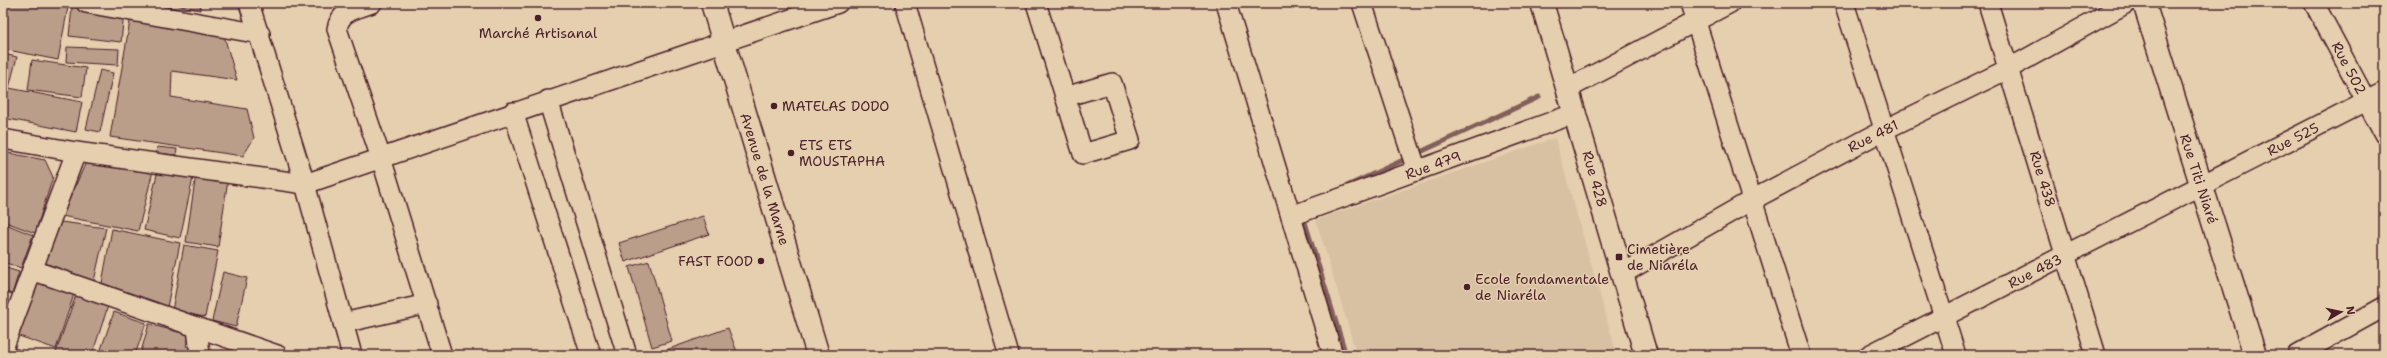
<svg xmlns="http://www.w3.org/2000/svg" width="2387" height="358" font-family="'Shantell Sans',sans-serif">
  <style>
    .built { fill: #d8c0a3 }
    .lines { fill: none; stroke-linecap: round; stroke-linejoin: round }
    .stream { stroke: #825f5a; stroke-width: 5 }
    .building { fill: #ba9e8a; stroke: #4a1f2b }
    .minor-casing { stroke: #4a1f2b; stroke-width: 22 }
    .tertiary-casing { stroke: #4a1f2b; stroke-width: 25 }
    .secondary-casing { stroke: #4a1f2b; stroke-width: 25 }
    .minor { stroke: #e5cfae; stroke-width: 19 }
    .tertiary { stroke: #e5cfae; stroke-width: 22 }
    .secondary { stroke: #e5cfae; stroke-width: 22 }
    .poi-dot { fill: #4a1f2b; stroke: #e5cfae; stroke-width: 1.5 }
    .labels { text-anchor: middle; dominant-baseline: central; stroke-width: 3; stroke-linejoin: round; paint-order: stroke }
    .poi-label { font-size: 14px; fill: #4a1f2b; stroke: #e5cfae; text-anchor: start }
    .street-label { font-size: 14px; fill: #4a1f2b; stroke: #e5cfae }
  </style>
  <rect width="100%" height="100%" fill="#e5cfae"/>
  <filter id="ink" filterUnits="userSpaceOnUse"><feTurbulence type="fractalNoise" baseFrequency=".025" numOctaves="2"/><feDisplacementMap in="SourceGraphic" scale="8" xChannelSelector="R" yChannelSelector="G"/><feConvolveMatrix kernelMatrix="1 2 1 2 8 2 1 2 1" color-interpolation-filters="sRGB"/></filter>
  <g filter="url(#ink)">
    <path class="built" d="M1555,138l62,217h-260l-41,-135z"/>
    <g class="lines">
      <g class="stream">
        <path d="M1345,187l194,-90"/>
        <path d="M1303,216l43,139"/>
      </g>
    </g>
    <g class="building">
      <path d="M3,3h46l19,4 -10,53 -55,-11z"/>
      <path d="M166,3h35l-1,7z"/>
      <path d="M72,7l52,6 -3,29 -52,-6z"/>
      <path d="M130,21l94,15 13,44 -65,-9 -1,26 76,12 7,29 -11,18 -133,-19z"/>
      <path d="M67,47l52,2 -1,16 -52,-3z"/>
      <path d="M3,54l14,3 -8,31 73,14 -6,30 -73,-14z"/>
      <path d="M32,60l54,8 -4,29 -54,-7z"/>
      <path d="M100,70l13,3 -13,59 -14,-3z"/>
      <path d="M157,147l20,2 -1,6 -20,-2z"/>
      <path d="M3,152l42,8 8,17 -18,56 -32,-12z"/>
      <path d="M87,160l66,11 -15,60 -76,-15z"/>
      <path d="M158,170l35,8 -13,60 -36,-8z"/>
      <path d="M196,174l32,5 -10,68 -32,-5z"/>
      <path d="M703,216l6,18 -84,28 -6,-19z"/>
      <path d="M61,222l45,6 -12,53 -49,-18z"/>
      <path d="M3,223l30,12 -12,33 -18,-6z"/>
      <path d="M112,229l68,14 -13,64 -65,-24z"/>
      <path d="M184,245l34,6 -13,66 -33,-6z"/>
      <path d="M649,261l23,80 -20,6 -23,-80z"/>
      <path d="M3,267l16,5 -7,22 -9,-3z"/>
      <path d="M223,272l24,6 -11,49 -24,-6z"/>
      <path d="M38,278l37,13 -19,58 -37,-13z"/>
      <path d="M76,295l32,11 -16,49h-37z"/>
      <path d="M114,312l32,11 -11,32h-36z"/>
      <path d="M149,324l40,11 -3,11 6,2 -2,7h-50z"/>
      <path d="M728,328l9,24 -7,3h-78z"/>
      <path d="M15,348l19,7h-21z"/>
    </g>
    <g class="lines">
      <defs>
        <g id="minor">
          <path d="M86,3l174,31"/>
          <path d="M249,3l56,181 47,171"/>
          <path d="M372,3c-15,6 -32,7 -35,26l44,129 61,197"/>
          <path d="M905,3l104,352"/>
          <path d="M1036,3l47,151 47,-14 -18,-57 -47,14"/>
          <path d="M1226,3l107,352"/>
          <path d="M1362,3l55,168"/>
          <path d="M1690,3l111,352"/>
          <path d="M1844,3l112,352"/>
          <path d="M1988,3l108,352"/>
          <path d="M2314,3l70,131"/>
          <path d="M1569,88l161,-85"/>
          <path d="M548,100l79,255"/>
          <path d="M513,112l78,243"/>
          <path d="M3,139l73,13 229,32 533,-181"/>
          <path d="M1291,216l285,-103"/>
          <path d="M32,270l245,85"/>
          <path d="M1622,274l130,-74 132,-70 124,-61 119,-66"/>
          <path d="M343,323l84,-19"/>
          <path d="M197,327l3,28"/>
          <path d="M3,349l73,-197"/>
          <path d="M1869,355l515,-263"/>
          <path d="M2297,355l87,-48"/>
        </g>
        <g id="tertiary">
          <path d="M712,3l106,352"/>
          <path d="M1542,3l104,352"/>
        </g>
        <path id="secondary" d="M2144,3l111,352"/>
      </defs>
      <use href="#minor" class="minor-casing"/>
      <use href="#tertiary" class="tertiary-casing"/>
      <use href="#secondary" class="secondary-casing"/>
      <use href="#minor" class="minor"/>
      <use href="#tertiary" class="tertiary"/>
      <use href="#secondary" class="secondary"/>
    </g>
  </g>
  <g class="poi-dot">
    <circle cx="538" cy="18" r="4"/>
    <circle cx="774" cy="106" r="4"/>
    <circle cx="791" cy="153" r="4"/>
    <rect x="1615" y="253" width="8" height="8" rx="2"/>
    <circle cx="761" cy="261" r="4"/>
    <circle cx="1467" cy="287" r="4"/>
  </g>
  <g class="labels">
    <g class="poi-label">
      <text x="538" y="33" text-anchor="middle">Marché Artisanal</text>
      <text x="782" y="106">MATELAS DODO</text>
      <text x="799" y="145">ETS ETS<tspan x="799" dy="16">MOUSTAPHA</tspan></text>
      <text x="1627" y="249">Cimetière<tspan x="1627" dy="16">de Niaréla</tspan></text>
      <text x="753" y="261" text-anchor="end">FAST FOOD</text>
      <text x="1475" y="279">Ecole fondamentale<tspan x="1475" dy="16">de Niaréla</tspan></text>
    </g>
    <g class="street-label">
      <text transform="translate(2349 68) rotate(62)">Rue 502</text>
      <text transform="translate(1873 136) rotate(-27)">Rue 481</text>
      <text transform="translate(2293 139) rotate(-27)">Rue 525</text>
      <text transform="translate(1433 165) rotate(-20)">Rue 479</text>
      <text transform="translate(765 179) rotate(73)">Avenue de la Marne</text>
      <text transform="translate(1595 179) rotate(74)">Rue 428</text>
      <text transform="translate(2043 179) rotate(73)">Rue 438</text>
      <text transform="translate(2199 179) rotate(72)">Rue Titi Niaré</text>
      <text transform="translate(2035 271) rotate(-27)">Rue 483</text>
    </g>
  </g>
  <rect width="2387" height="358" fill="none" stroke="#e5cfae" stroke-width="16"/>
  <rect x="8" y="8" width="2371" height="342" fill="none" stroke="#4a1f2b" stroke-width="1.5" filter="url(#ink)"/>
  <g transform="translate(2341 312) rotate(81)" stroke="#e5cfae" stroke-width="3" paint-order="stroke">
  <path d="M0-3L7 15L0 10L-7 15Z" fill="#4a1f2b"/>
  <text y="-6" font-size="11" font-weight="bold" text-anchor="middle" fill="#4a1f2b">N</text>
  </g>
</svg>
